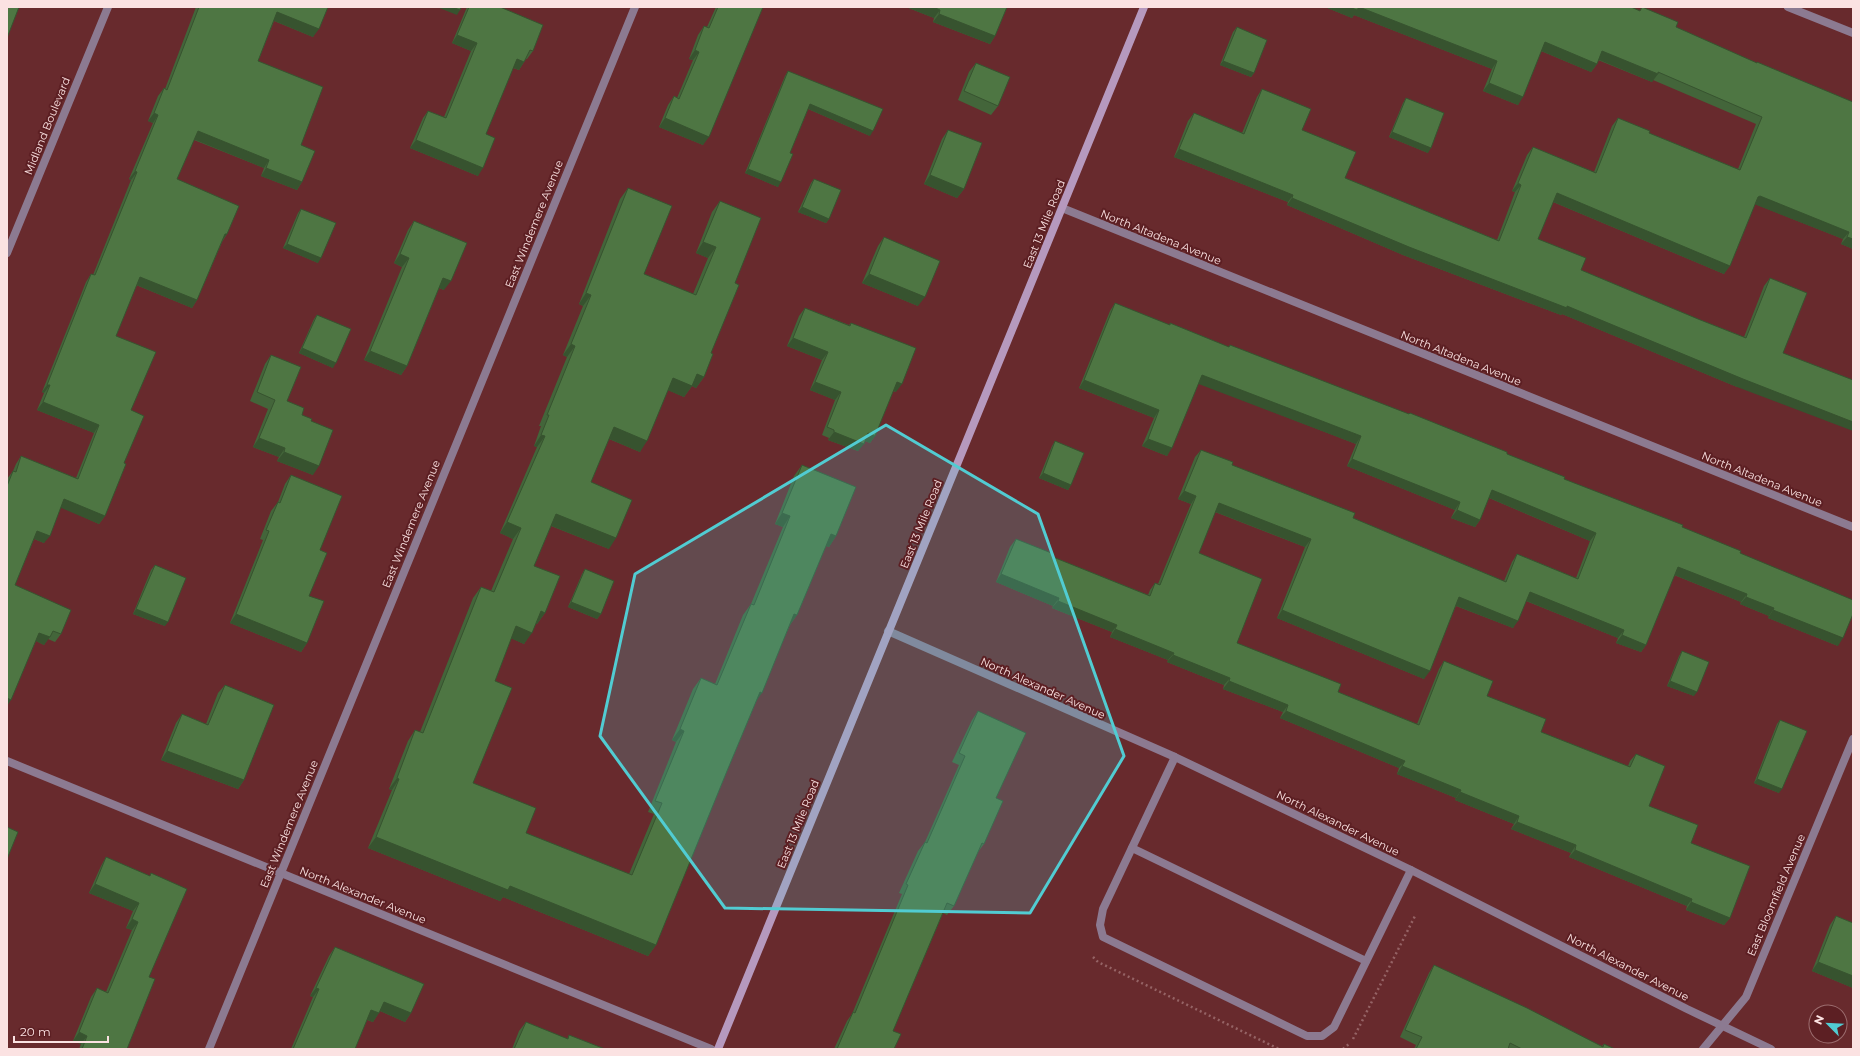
<svg xmlns="http://www.w3.org/2000/svg" width="1860" height="1056" font-family="Montserrat,sans-serif">
  <style>
    .lines { fill: none; stroke-linecap: round; stroke-linejoin: round }
    .path { stroke: #956365; stroke-width: 2.5; stroke-dasharray: 2 3; stroke-linecap: butt }
    .service { stroke: #8c7a91; stroke-width: 8 }
    .minor { stroke: #8c7a91; stroke-width: 8 }
    .secondary { stroke: #b699be; stroke-width: 8 }
    .wall { fill: #43653a }
    .shaded-wall { fill: #37532f }
    .building { fill: #4e7643; stroke: #37532f }
    .marked { fill: #51ccd2; fill-opacity: 0.2; stroke: #51ccd2; stroke-width: 3; stroke-linejoin: round }
    .labels { text-anchor: middle; dominant-baseline: central; stroke-width: 4; stroke-linejoin: round; paint-order: stroke }
    .street-label { font-size: 11px; fill: #fbe2e2; stroke: #5c1f23 }
  </style>
  <rect width="100%" height="100%" fill="#682a2d"/>
  <g class="lines">
    <g class="path">
      <path d="M1093,957l5,5 181,87"/>
      <path d="M1353,1039l63,-125"/>
      <path d="M1343,1049l6,-5"/>
    </g>
    <g class="service">
      <path d="M1175,757l-72,152 -3,16 3,12 204,99h15l12,-9 77,-157"/>
      <path d="M1132,848l234,113"/>
    </g>
    <g class="minor">
      <path d="M1788,7l65,26"/>
      <path d="M1062,208l791,319"/>
      <path d="M7,253l101,-246"/>
      <path d="M888,631l287,126 236,113 276,139 84,40"/>
      <path d="M7,761l704,288"/>
      <path d="M209,1049l426,-1042"/>
      <path d="M1703,1049l43,-52 107,-258"/>
    </g>
    <path class="secondary" d="M718,1049l426,-1042"/>
  </g>
  <g class="wall">
    <path d="M196,7h132l-15,30 -39,-16 -16,40 43,84 1,37 -5,8 -36,-14 3,-8 -70,-28 -17,39 50,55 -5,8 -25,58 -5,8 -56,-23 -20,51 15,74 -7,53 -19,53 -6,8 -38,-17 -17,36 -10,-4 -19,46 46,49 -6,8 -7,-3 -4,6 -8,-4 -29,65v-227l6,-8 3,-7 5,-8 55,22 18,-45 -57,-23 7,-17 -2,-1 44,-110 5,-8 2,1 38,-95 -2,-1 24,-56 -5,-2 10,-25 6,-8 1,1z"/>
    <path d="M467,7h33l33,44 -6,8h-1l-7,11 -6,-2 -27,66 -8,42 -68,-28 13,-30 5,-7 16,6 27,-66 -19,-8z"/>
    <path d="M716,7h47l-60,138 -44,-18 9,-22 6,-9 3,2 16,-38 -4,-1 9,-24 6,-9 3,1z"/>
    <path d="M906,7h101l-12,29 -5,8 -57,-22 1,-4z"/>
    <path d="M1325,7h306l9,4 2,-4 34,20 80,36 97,39v147l-12,-5 2,-5 -88,-35 -31,70 -171,-72 -15,37 43,31 117,49 46,18 20,-51 6,-8 -33,109 -175,-73 -1,1 -158,-60 -116,-50 1,-3 -114,-45 14,-36 6,-8 48,20 15,-36 5,-8 40,41 43,48 152,62 18,-48 -3,-1 15,-36 6,-8 61,25 18,-46 6,-8 31,15 89,36 18,-45 -103,-44 -1,2 -54,-22 -1,4 -6,8 -50,-21 -23,54 -35,-14 9,-22 -138,-54 -2,3z"/>
    <path d="M1237,27l17,46 -3,4 -31,-12 13,-33z"/>
    <path d="M976,63l22,43 -7,9 -33,-15 11,-28z"/>
    <path d="M788,71l82,65 -62,-27 -18,44 -12,34 -33,-14 40,-97z"/>
    <path d="M1406,98l22,55 -39,-16 14,-34z"/>
    <path d="M948,130l16,59 -7,9 -33,-14 18,-45z"/>
    <path d="M814,179l15,40 -3,4 -28,-11 13,-29z"/>
    <path d="M628,188l16,86 49,20 15,-36 -12,-5 16,-41 8,-11 15,82 -24,70 -7,24 -8,11 -4,-2 -8,11 -16,-7 -28,62 -31,-13 -18,43 18,67 -58,-23 -17,40 11,47 -8,11 -1,-1 -12,21 -13,-6 -16,43 -22,102 53,50 103,41 25,-60 -6,-2 28,-70 -4,-2 21,-51 8,-11 14,6 28,-69 8,-11 32,-77 -8,-3 19,-48 8,-11 34,71 -7,11 -3,-1 -29,69 -7,10 -34,77 -29,69 -71,174 -8,11 -145,-59 -3,4 -132,-53 24,-58 -3,-1 19,-48 7,-11 5,2 53,-134 8,-11 10,4 22,-52 -13,-6 37,-86 -3,-1 7,-20h-2l28,-69 -4,-2 20,-49 -4,-2 41,-105z"/>
    <path d="M301,209l17,54 -35,-15 15,-35z"/>
    <path d="M414,221l30,69 -5,-2 -32,78 -6,9 -37,-15 38,-93 -8,-4 14,-33z"/>
    <path d="M884,237l34,69 -56,-23 16,-37z"/>
    <path d="M1115,303l54,22 1,-2 59,24 1,-2 277,109 57,25 118,48 58,26 98,93 -70,-28 1,-2 -29,-12 1,-2 -67,-27 -28,70 -5,7 -25,-9 2,-5 -92,-37 -13,27 -57,-22 -32,73 -147,-61 28,-71 -90,-35 -16,41 38,90 101,49 79,32 22,-55 5,-8 43,35 54,36 87,34 2,-5 6,-7 13,52 42,37 39,75 -6,7 -38,-15 1,-4 -118,-49 2,-4 -60,-24 3,-5 -59,-24 1,-2 -59,-24 2,-6 -119,-50 3,-6 -60,-23 1,-4 -57,-23 1,-2 -58,-23 2,-5 -60,-24 1,-2 -57,-24 14,-35 6,-8 37,18 95,38 2,-5 5,-7 3,1 33,-80 -13,-5 17,-42 6,-7 31,15 121,53 151,63 8,-19 5,-8 59,24 14,-37 -101,-43 -9,22 -5,7 -24,-9 4,-8 -108,-44 9,-22 -158,-61 -31,73 -25,-10 12,-28 -75,-30 31,-77z"/>
    <path d="M805,308l44,17 2,-2 45,69 -3,-1 -18,45 -5,7 -5,-2 -7,10 -30,-11 1,-2 -7,-3 13,-35 -25,-10 12,-30 -35,-14 12,-30z"/>
    <path d="M317,315l16,53 -34,-15 15,-34z"/>
    <path d="M271,355l16,46 15,14 9,6 2,54 -36,-14 2,-4 -26,-10 15,-38 -18,-8 15,-37z"/>
    <path d="M1055,441l16,44 -3,5 -29,-12 13,-32z"/>
    <path d="M291,475l29,75 -11,46 -2,47 -6,9 -71,-29 33,-83 -3,-1 11,-28 7,-9 7,-18z"/>
    <path d="M155,565l10,61 -32,-12 18,-44z"/>
    <path d="M585,569l16,45 -4,5 -29,-12 14,-33z"/>
    <path d="M1682,651l12,45 -27,-10 12,-30z"/>
    <path d="M225,685l19,95 -6,9 -77,-29 15,-37 6,-9 24,10 12,-31z"/>
    <path d="M978,711l18,87 -12,46 -6,8 -24,54 -7,9 -4,-2 -50,118 1,18h-60l13,-28 5,-7 50,-120 -3,-1 19,-42 7,-9 34,-77 -7,-3 20,-42z"/>
    <path d="M1780,720l-1,73 -25,-10 23,-59z"/>
    <path d="M106,857l44,19 1,-3 -2,104 -22,72h-48l2,-5 -8,-3 18,-44 6,-9 9,4 26,-62 -6,-2 7,-17 -44,-18 12,-27z"/>
    <path d="M1836,916l17,7v65l-41,-17 18,-46z"/>
    <path d="M335,947l76,66 -6,9 -25,-11 -7,11 -6,-2 -12,29h-64l22,-52 -3,-1 19,-40z"/>
    <path d="M1434,965l168,81 2,-2 11,5h-201l2,-4 -16,-8 29,-64z"/>
    <path d="M526,1022l41,17 2,-4 36,14h-93l7,-18z"/>
  </g>
  <g class="shaded-wall">
    <path d="M437,7h15l8,3 -3,5z"/>
    <path d="M906,7h27l7,3 -6,8z"/>
    <path d="M1325,7h34l138,54 -5,8 -138,-54 -2,3z"/>
    <path d="M277,12l42,17 -6,8 -41,-17z"/>
    <path d="M939,14l56,22 -5,8 -57,-22z"/>
    <path d="M457,35l20,8 -6,8 -19,-8z"/>
    <path d="M1545,42l52,22 -6,8 -52,-22z"/>
    <path d="M695,50l4,2 -6,8 -4,-1z"/>
    <path d="M1602,51l56,23 -6,8 -55,-23z"/>
    <path d="M517,59l7,3 -5,8 -8,-3z"/>
    <path d="M1223,61l31,12 -3,4 -31,-12z"/>
    <path d="M1489,83l34,14 -5,8 -35,-14z"/>
    <path d="M810,104l63,27 -3,5 -64,-28z"/>
    <path d="M154,113l4,2 -5,8 -5,-2z"/>
    <path d="M665,118l44,19 -6,8 -44,-18z"/>
    <path d="M198,131l71,29 -5,8 -71,-29z"/>
    <path d="M1392,132l39,16 -3,5 -39,-16z"/>
    <path d="M416,140l67,28 -5,8 -68,-28z"/>
    <path d="M1179,149l114,46 -5,7 -114,-45z"/>
    <path d="M266,168l36,14 -5,8 -36,-14z"/>
    <path d="M748,169l33,13 -3,5 -33,-14z"/>
    <path d="M135,171l2,1 -6,8 -2,-1z"/>
    <path d="M930,175l34,14 -7,9 -33,-14z"/>
    <path d="M1518,183l3,2 -6,7 -3,-1z"/>
    <path d="M1557,193l173,73 -6,8 -173,-73z"/>
    <path d="M1760,196l89,36 -6,7 -89,-35 4,-7z"/>
    <path d="M1292,198l275,108 286,116v9l-116,-44 -175,-73 -1,1 -158,-60 -116,-50z"/>
    <path d="M802,207l27,12 -3,4 -28,-11z"/>
    <path d="M225,234h2l-6,8z"/>
    <path d="M1847,237l6,2v10l-12,-5z"/>
    <path d="M703,242l13,5 -8,11 -12,-5z"/>
    <path d="M287,244l34,14 -3,5 -35,-15z"/>
    <path d="M400,254l9,4 -7,9 -8,-4z"/>
    <path d="M869,274l56,23 -7,9 -56,-23z"/>
    <path d="M140,277l57,23 -5,8 -58,-24z"/>
    <path d="M443,278l8,3 -7,9 -7,-3z"/>
    <path d="M586,293l5,2 -8,11 -4,-2z"/>
    <path d="M793,338l35,14 -6,8 -35,-14z"/>
    <path d="M571,344l4,2 -8,11 -4,-2z"/>
    <path d="M302,348l34,15 -3,5 -34,-15z"/>
    <path d="M370,351l37,15 -6,9 -37,-15z"/>
    <path d="M697,374l7,3 -8,11 -4,-2 -8,11 -19,-8 8,-11z"/>
    <path d="M1202,375l159,61 -5,8 -160,-61z"/>
    <path d="M1084,380l75,30 -5,8 -75,-30z"/>
    <path d="M815,382l26,10 -6,8 -25,-10z"/>
    <path d="M897,382l5,2 -6,8 -4,-2z"/>
    <path d="M47,385h3l-6,8 -2,-1z"/>
    <path d="M43,402l56,23 -5,8 -57,-23z"/>
    <path d="M614,427l33,14 -7,11 -33,-14z"/>
    <path d="M834,432l30,12 -6,7 -30,-11z"/>
    <path d="M868,433l7,3 -5,7 -7,-3z"/>
    <path d="M541,435l4,1 -8,11 -3,-1z"/>
    <path d="M259,438l26,10 -6,9 -26,-10z"/>
    <path d="M1148,439l24,9 -5,8 -25,-10z"/>
    <path d="M284,452l35,14 -6,9 -36,-14z"/>
    <path d="M1352,459l108,43 -5,8 -108,-44z"/>
    <path d="M1043,473l28,12 -3,5 -29,-12z"/>
    <path d="M1492,490l104,43 -6,8 -103,-44z"/>
    <path d="M1184,491l12,5 -5,8 -13,-5z"/>
    <path d="M64,499l41,17 -6,8 -40,-17z"/>
    <path d="M1219,503l92,36 -6,8 -92,-36z"/>
    <path d="M1457,510l23,10 -5,7 -24,-9z"/>
    <path d="M782,513l8,3 -7,11 -8,-3z"/>
    <path d="M556,514l60,24 -7,11 -60,-24z"/>
    <path d="M507,522l14,6 -8,11 -13,-6z"/>
    <path d="M37,531l13,5 -6,7 -12,-5z"/>
    <path d="M831,534l5,2 -7,11 -6,-2z"/>
    <path d="M1678,567l69,27 -6,8 -69,-28z"/>
    <path d="M1001,574l58,24 -6,8 -57,-24z"/>
    <path d="M1530,592l94,38 -6,8 -94,-38z"/>
    <path d="M1459,597l59,24 -5,7 -59,-23z"/>
    <path d="M1746,597l28,11 -5,8 -29,-12z"/>
    <path d="M1058,601l59,24 -5,7 -60,-24z"/>
    <path d="M571,602l30,12 -4,5 -29,-12z"/>
    <path d="M136,609l32,13 -3,4 -32,-12z"/>
    <path d="M1282,610l148,61 -6,8 -147,-61z"/>
    <path d="M1773,610l70,28 -5,8 -70,-28z"/>
    <path d="M541,611l4,2 -8,11 -4,-2z"/>
    <path d="M236,614l71,29 -6,9 -71,-29z"/>
    <path d="M794,614l3,1 -8,11z"/>
    <path d="M516,626l16,7 -8,11 -16,-7z"/>
    <path d="M1115,629l59,24 -6,7 -58,-23z"/>
    <path d="M39,633l11,4 -6,8 -10,-5z"/>
    <path d="M1622,635l24,10 -5,7 -25,-9z"/>
    <path d="M1173,655l57,23 -6,7 -57,-23z"/>
    <path d="M1229,681l59,24 -5,7 -60,-23z"/>
    <path d="M1670,681l27,11 -3,4 -27,-10z"/>
    <path d="M760,692l2,1 -8,11z"/>
    <path d="M7,698l4,2 -4,6z"/>
    <path d="M1286,711l119,50 -6,7 -119,-50z"/>
    <path d="M680,729l4,2 -8,11 -4,-2z"/>
    <path d="M167,751l77,29 -6,9 -77,-29z"/>
    <path d="M1402,766l59,24 -5,8 -59,-24z"/>
    <path d="M397,778l2,1 -7,11 -3,-1z"/>
    <path d="M1757,779l25,10 -3,4 -25,-10z"/>
    <path d="M1460,792l59,24 -5,8 -59,-24z"/>
    <path d="M1517,822l59,23 -5,8 -60,-24z"/>
    <path d="M376,837l134,49 146,59 -8,11 -145,-59 -3,4 -132,-53z"/>
    <path d="M1575,850l117,49 -5,7 -118,-49z"/>
    <path d="M95,884l44,19 -6,8 -44,-18z"/>
    <path d="M1691,902l39,16 -6,7 -38,-15z"/>
    <path d="M132,919l6,3 -6,8 -6,-2z"/>
    <path d="M1818,962l35,14v12l-41,-17z"/>
    <path d="M316,988l3,1 -6,8 -3,-1z"/>
    <path d="M384,1002l27,11 -6,9 -27,-12z"/>
    <path d="M371,1010l8,3 -6,9 -8,-3z"/>
    <path d="M79,1032l8,4 -6,8 -8,-3z"/>
  </g>
  <g class="building">
    <path d="M7,7h12l-12,31z"/>
    <path d="M199,7h129l-9,22 -42,-17 -19,49 65,26 -22,58 14,6 -13,31 -36,-14 3,-8 -71,-29 -21,48 62,27 -12,28h-2l-28,66 -57,-23 -24,59 40,16 -25,58 13,6 -20,47 2,1 -21,52 -41,-17 -14,37 -13,-5 -22,54 56,25 -10,24 -8,-3 -3,6 -11,-4 -28,67 -4,-2v-212l6,-15 3,1 5,-16 57,23 21,-54 -56,-23 7,-17h-3l44,-111 4,1 42,-103 -2,-1 23,-56 -4,-2 10,-25 3,2z"/>
    <path d="M452,7h9l-1,3z"/>
    <path d="M469,7h31l43,18 -10,26 -3,-1 -6,12 -7,-3 -31,75 9,4 -12,30 -67,-28 12,-29 18,7 31,-75 -20,-8z"/>
    <path d="M718,7h45l-54,130 -44,-19 9,-22 5,3 20,-47 -4,-2 9,-24 5,2z"/>
    <path d="M933,7h74l-12,29 -56,-22 1,-4z"/>
    <path d="M1349,7h10l-2,3z"/>
    <path d="M1359,7h272l9,4 2,-4 36,15 -2,5 81,36v-1l96,40v137l-6,-2 2,-5 -89,-36 -2,1 -28,69 -173,-73 -19,46 48,19 -5,12 117,49 48,19 24,-60 37,15 -24,60 70,27v42l-110,-43 -176,-73v2l-158,-61 -117,-49 1,-3 -114,-46 15,-36 50,21 18,-45 49,20 -9,21 54,22 -11,26 154,63 22,-56 -3,-2 15,-36 63,26 22,-55 32,13 -1,2 91,37 22,-53 -104,-45v2l-56,-23 -5,13 -52,-22 -22,55 -34,-14 8,-22z"/>
    <path d="M1237,27l30,13 -13,33 -31,-12z"/>
    <path d="M976,63l34,14 -12,29 -34,-15z"/>
    <path d="M788,71l95,38 -10,22 -63,-27 -20,49 3,1 -12,28 -33,-13z"/>
    <path d="M1406,98l38,15 -13,35 -39,-16z"/>
    <path d="M948,130l34,13 -18,46 -34,-14z"/>
    <path d="M814,179l27,11 -12,29 -27,-12z"/>
    <path d="M628,188l44,18 -28,68 52,21 20,-48 -13,-5 17,-41 41,17 -26,65 4,2 -28,68 2,1 -9,23 -7,-3 -5,12 -19,-8 -26,63 -33,-14 -23,55 41,18 -16,38 -60,-24 -22,52 26,10 -15,37 -4,-2 -9,22 -16,-7 -21,55 17,7 -39,95 63,25 -10,25 106,42 30,-72 -7,-2 29,-70 -4,-2 21,-51 16,7 34,-81 3,1 36,-89 -8,-3 20,-48 54,22 -20,49 -5,-2 -34,81 -3,-1 -32,79 -2,-1 -33,79 -71,174 -146,-59 -2,4 -132,-53 23,-58 -2,-1 18,-48 8,3 58,-146 13,5 27,-64 -14,-6 38,-86 -4,-1 8,-20h-2l28,-69 -4,-2 20,-49 -5,-2z"/>
    <path d="M301,209l35,14 -15,35 -34,-14z"/>
    <path d="M414,221l53,22 -16,38 -8,-3 -36,88 -37,-15 39,-93 -9,-4z"/>
    <path d="M884,237l56,24 -15,36 -56,-23z"/>
    <path d="M1115,303l55,22v-2l59,24 1,-2 179,69 1,-1 97,39v2l58,23 -1,2 119,46 -1,2 59,24 -1,2 113,47v14l-10,24 -70,-28 1,-2 -28,-11 1,-3 -69,-27 -32,78 -24,-10 2,-5 -94,-38 -12,29 -59,-24 -29,74 -148,-61 29,-71 -92,-36 -20,50 63,26 -25,64 104,41 -3,8 81,33 25,-64 49,20 -6,15 59,23 -5,13 89,35 6,-13 29,12 -16,40 49,19 -7,18 59,23 -20,52 -39,-16 1,-3 -117,-49 1,-5 -59,-23 2,-6 -59,-24 1,-2 -59,-24 3,-5 -119,-50 2,-6 -59,-24 1,-3 -57,-23 1,-2 -59,-24 2,-4 -59,-24 1,-3 -58,-24 15,-35 38,15 -1,3 97,39 5,-13 5,2 36,-89 -12,-5 17,-41 32,12 -1,3 123,48 -2,5 153,64 11,-28 61,25 18,-46 -104,-43 -12,30 -23,-10 3,-8 -108,-43 9,-23 -159,-61 -30,73 -24,-9 11,-29 -75,-30z"/>
    <path d="M805,308l45,18 1,-3 65,25 -14,36 -5,-2 -22,54 -7,-3 -4,11 -30,-12v-2l-7,-3 14,-35 -26,-10 13,-30 -35,-14z"/>
    <path d="M317,315l34,14 -15,34 -34,-15z"/>
    <path d="M271,355l30,12 -14,34 17,7 -2,7 10,4 -1,2 22,9 -14,36 -35,-14 1,-4 -26,-10 16,-38 -18,-8z"/>
    <path d="M1055,441l29,12 -13,32 -28,-12z"/>
    <path d="M291,475l51,21 -22,54 7,3 -18,43 15,5 -17,42 -71,-29 33,-83 -3,-1 12,-28 2,1z"/>
    <path d="M155,565l31,13 -18,44 -32,-13z"/>
    <path d="M585,569l29,12 -13,33 -30,-12z"/>
    <path d="M1682,651l27,11 -12,30 -27,-11z"/>
    <path d="M225,685l49,20 -30,75 -77,-29 15,-37 26,11z"/>
    <path d="M978,711l48,22 -30,65 7,3 -19,43 -2,-1 -28,63 -7,-3 -54,128 8,3 -7,15h-57l16,-37 2,1 53,-128 -2,-1 19,-42 2,1 38,-87 -6,-3z"/>
    <path d="M1780,720l27,11 -25,58 -25,-10z"/>
    <path d="M7,827l11,5 -11,27z"/>
    <path d="M106,857l44,19 1,-3 36,16 -38,88 6,2 -28,70h-45l5,-13 -8,-4 18,-44 11,5 30,-71 -6,-3 7,-16 -44,-19z"/>
    <path d="M1836,916l17,7v53l-35,-14z"/>
    <path d="M335,947l89,37 -13,29 -27,-11 -5,11 -8,-3 -16,39h-62l26,-60 -3,-1z"/>
    <path d="M1434,965l93,43 76,39 1,-3 11,5h-93l-12,-6 -2,6h-92l6,-12 -17,-7z"/>
    <path d="M526,1022l42,17 1,-4 36,14h-91z"/>
  </g>
  <path class="marked" d="M886,425l152,89 86,242 -94,157 -305,-5 -125,-172 35,-162z"/>
  <g class="labels">
    <g class="street-label">
      <text transform="translate(47 126) rotate(-68)">Midland Boulevard</text>
      <text transform="translate(534 224) rotate(-68)">East Windemere Avenue</text>
      <text transform="translate(1044 224) rotate(-68)">East 13 Mile Road</text>
      <text transform="translate(1161 237) rotate(22)">North Altadena Avenue</text>
      <text transform="translate(1461 358) rotate(22)">North Altadena Avenue</text>
      <text transform="translate(1762 479) rotate(22)">North Altadena Avenue</text>
      <text transform="translate(411 524) rotate(-68)">East Windemere Avenue</text>
      <text transform="translate(921 524) rotate(-68)">East 13 Mile Road</text>
      <text transform="translate(1043 688) rotate(24)">North Alexander Avenue</text>
      <text transform="translate(1338 823) rotate(26)">North Alexander Avenue</text>
      <text transform="translate(289 824) rotate(-68)">East Windemere Avenue</text>
      <text transform="translate(798 824) rotate(-68)">East 13 Mile Road</text>
      <text transform="translate(363 895) rotate(22)">North Alexander Avenue</text>
      <text transform="translate(1776 895) rotate(-67)">East Bloomfield Avenue</text>
      <text transform="translate(1628 967) rotate(27)">North Alexander Avenue</text>
    </g>
  </g>
  <rect width="1860" height="1056" fill="none" stroke="#fbe2e2" stroke-width="16"/>
  <g transform="translate(1828 1024) rotate(294)"><circle r="19" fill="#5c1f23" stroke="#9c6d6f"/>
  <path d="M0-3L7 15L0 10L-7 15Z" fill="#51ccd2"/>
  <text y="-6" font-size="11" font-weight="bold" text-anchor="middle" fill="#fbe2e2">N</text>
  </g>
  <path d="M14 1036v6h94v-6" fill="none" stroke="#fbe2e2" stroke-width="2"/>
  <text x="20" y="1036" font-size="12" fill="#fbe2e2" stroke="#5c1f23" stroke-width="3" paint-order="stroke">20 m</text>
</svg>
